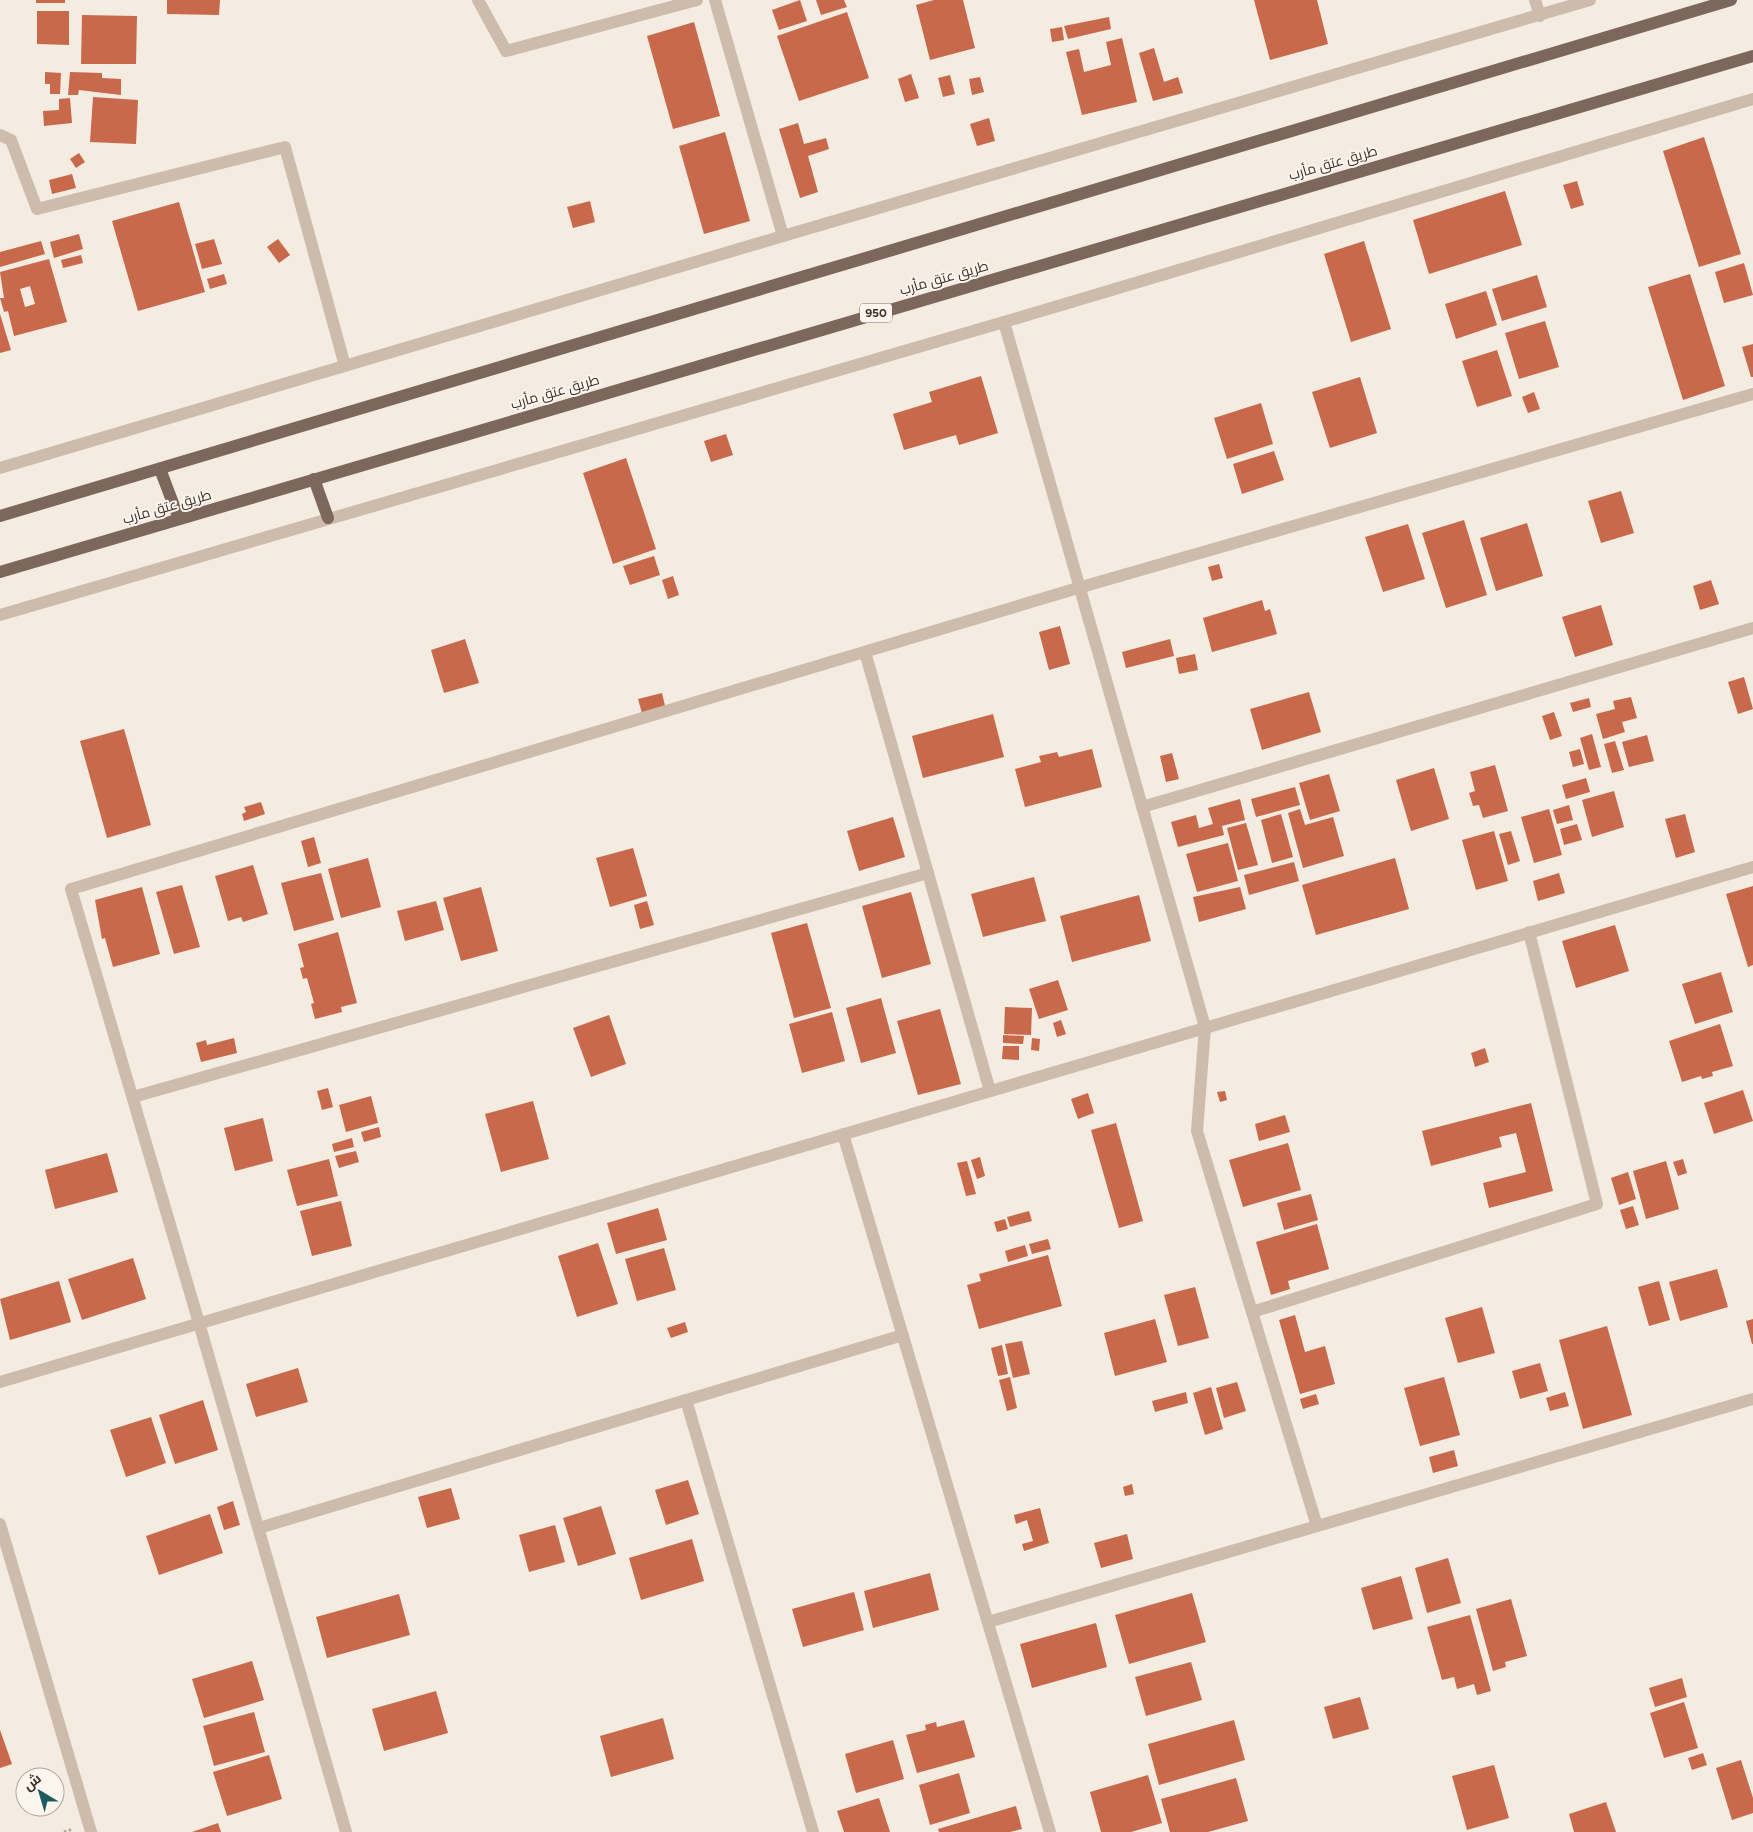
<svg xmlns="http://www.w3.org/2000/svg" width="1753" height="1832" font-family="Figtree,Cairo,sans-serif">
  <style>
    .building { fill: #c8694b; fill-rule: evenodd }
    .lines { fill: none; stroke-linecap: round; stroke-linejoin: round }
    .path { stroke: #b9a596; stroke-width: 3; stroke-dasharray: 2.5 2.5; stroke-linecap: butt }
    .minor { stroke: #cdbbac; stroke-width: 12 }
    .primary { stroke: #7d675c; stroke-width: 12 }
    .labels { text-anchor: middle; dominant-baseline: central; stroke-width: 4; stroke-linejoin: round; paint-order: stroke }
    .shield { fill: #fbf5ee; stroke: #756b66; stroke-width: 1 }
    .shield-label { font-size: 12px; font-weight: bold; fill: #3b302b }
    .street-label { font-size: 14px; fill: #3b302b; stroke: #fbf5ee }
  </style>
  <rect width="100%" height="100%" fill="#f4ebe1"/>
  <g class="building">
    <rect x="36" y="0" width="29" height="3"/>
    <path d="M167,0h53l-1,15 -52,-1z"/>
    <path d="M800,0l7,21 -28,9 -7,-20z"/>
    <path d="M816,0h28l3,7 -26,8z"/>
    <path d="M934,0h29l12,48 -45,12 -14,-55z"/>
    <path d="M1254,0h63l11,44 -58,16z"/>
    <path d="M37,11h32v34l-32,-1z"/>
    <path d="M847,12l22,66 -70,23 -22,-65z"/>
    <path d="M82,15l55,1 -1,48h-55z"/>
    <path d="M1109,17l2,12 -43,10 -4,-13z"/>
    <path d="M694,22l26,94 -47,13 -26,-93z"/>
    <path d="M1062,27l2,13 -12,2 -2,-13z"/>
    <path d="M1122,38l15,64 -55,13 -16,-63 13,-3 5,23 27,-7 -5,-23z"/>
    <path d="M1154,48l10,34 14,-5 5,16 -30,8 -14,-48z"/>
    <path d="M45,72l16,1 -1,21h-10v-10h-5z"/>
    <path d="M70,72l32,1v5l19,1v16l-42,-5 -1,5h-10z"/>
    <path d="M911,74l8,24 -14,4 -7,-23z"/>
    <path d="M950,75l5,19 -12,3 -5,-19z"/>
    <path d="M980,77l4,15 -12,3 -3,-16z"/>
    <path d="M93,97l45,3 -2,44 -46,-2z"/>
    <path d="M70,98l2,25 -28,3 -1,-15 16,-1v-11z"/>
    <path d="M989,118l6,23 -18,5 -7,-22z"/>
    <path d="M798,123l6,21 22,-6 3,11 -21,7 10,36 -18,6 -21,-69z"/>
    <path d="M725,132l25,89 -46,13 -25,-88z"/>
    <path d="M1704,137l37,117 -42,13 -36,-116z"/>
    <path d="M79,153l6,9 -9,6 -6,-9z"/>
    <path d="M72,174l4,14 -24,6 -3,-14z"/>
    <path d="M1577,181l7,24 -13,4 -8,-24z"/>
    <path d="M1505,191l17,54 -93,29 -16,-54z"/>
    <path d="M590,201l5,21 -22,6 -6,-21z"/>
    <path d="M179,202l26,90 -67,19 -26,-90z"/>
    <path d="M79,234l4,15 -29,9 -4,-16z"/>
    <path d="M214,239l8,25 -20,5 -7,-25z"/>
    <path d="M278,239l12,16 -11,8 -12,-16z"/>
    <path d="M41,241l4,13 -45,13v-15z"/>
    <path d="M1364,241l27,88 -40,13 -27,-88z"/>
    <path d="M81,255l2,8 -20,5 -2,-8z"/>
    <path d="M49,259l18,63 -53,14 -6,-25 -4,1 -4,-14h4l-4,-26zM30,286l5,18 -10,3 -5,-18z"/>
    <path d="M1744,263l9,32 -29,8 -9,-31z"/>
    <path d="M224,274l3,10 -17,5 -3,-10z"/>
    <path d="M1690,274l35,112 -42,14 -35,-113z"/>
    <path d="M1537,275l10,32 -45,14 -10,-32z"/>
    <path d="M1486,291l11,34 -41,14 -11,-35z"/>
    <path d="M0,314l11,36 -11,3z"/>
    <path d="M1545,321l14,46 -40,12 -14,-46z"/>
    <path d="M1753,344v33h-2l-9,-30z"/>
    <path d="M1497,350l15,46 -35,11 -15,-46z"/>
    <path d="M981,376l17,57 -39,12 -3,-10 -52,15 -11,-36 39,-12 -3,-10z"/>
    <path d="M1360,377l17,56 -47,15 -18,-56z"/>
    <path d="M1534,392l6,17 -12,4 -6,-16z"/>
    <path d="M1261,403l12,41 -46,15 -13,-41z"/>
    <path d="M726,434l7,21 -22,7 -7,-21z"/>
    <path d="M1274,451l10,29 -42,14 -9,-30z"/>
    <path d="M626,458l30,91 -43,15 -30,-91z"/>
    <path d="M1621,491l13,42 -33,10 -13,-42z"/>
    <path d="M1464,520l23,75 -41,13 -24,-75z"/>
    <path d="M1527,523l16,53 -47,15 -16,-53z"/>
    <path d="M1408,524l17,55 -42,13 -18,-55z"/>
    <path d="M654,556l6,19 -30,10 -7,-19z"/>
    <path d="M1219,564l4,14 -11,3 -4,-14z"/>
    <path d="M673,576l6,19 -11,4 -6,-19z"/>
    <path d="M1711,580l8,24 -19,6 -7,-24z"/>
    <path d="M1262,600l3,11 5,-2 7,25 -65,18 -9,-34z"/>
    <path d="M1601,605l12,40 -38,12 -13,-40z"/>
    <path d="M1060,626l10,38 -21,6 -10,-38z"/>
    <path d="M465,639l14,44 -35,10 -13,-43z"/>
    <path d="M1170,639l4,17 -48,12 -4,-16z"/>
    <path d="M1195,654l3,16 -19,4 -3,-16z"/>
    <path d="M1744,677l9,32 -15,5 -10,-32z"/>
    <path d="M1309,692l12,40 -59,18 -12,-41z"/>
    <path d="M662,693l3,13 -23,7 -4,-14z"/>
    <path d="M1631,697l6,21 -15,4 3,10 -22,7 -7,-25 19,-5 -2,-8z"/>
    <path d="M1589,698l2,9 -18,5 -3,-9z"/>
    <path d="M1554,712l8,24 -12,4 -8,-24z"/>
    <path d="M993,714l11,43 -81,21 -11,-42z"/>
    <path d="M124,729l27,96 -44,13 -27,-97z"/>
    <path d="M1592,734l9,33 -12,3 -9,-32z"/>
    <path d="M1647,735l7,26 -25,6 -7,-25z"/>
    <path d="M1615,741l9,29 -12,3 -8,-29z"/>
    <path d="M1092,749l10,38 -77,20 -10,-38 26,-7 -2,-6 18,-4 2,5z"/>
    <path d="M1580,749l4,15 -11,3 -4,-15z"/>
    <path d="M1172,753l7,26 -13,3 -6,-26z"/>
    <path d="M1495,765l13,46 -25,7 -4,-13 -6,1 -4,-13 6,-2 -5,-19z"/>
    <path d="M1434,768l15,51 -38,12 -15,-51z"/>
    <path d="M1329,774l11,37 -30,9 -11,-37z"/>
    <path d="M1586,778l4,14 -24,7 -4,-14z"/>
    <path d="M1295,787l5,18 -44,12 -5,-18z"/>
    <path d="M1614,791l10,36 -32,10 -10,-37z"/>
    <path d="M1240,799l5,21 -23,6 2,9 -46,12 -7,-25 25,-7 3,13 14,-4 -5,-16z"/>
    <path d="M261,802l4,12 -21,7 -2,-7 4,-2 -2,-5z"/>
    <path d="M1569,805l4,15 -16,4 -4,-14z"/>
    <path d="M1300,809l5,16 28,-8 11,39 -41,12 -15,-55z"/>
    <path d="M1549,809l13,46 -28,8 -13,-46z"/>
    <path d="M1281,814l12,43 -21,6 -11,-43z"/>
    <path d="M1685,814l10,38 -19,6 -11,-39z"/>
    <path d="M893,817l12,40 -46,14 -12,-40z"/>
    <path d="M1246,823l12,42 -20,5 -11,-42z"/>
    <path d="M1577,824l5,16 -18,5 -4,-16z"/>
    <path d="M1494,831l14,50 -32,9 -14,-50z"/>
    <path d="M1511,831l9,30 -12,4 -9,-31z"/>
    <path d="M314,837l7,26 -13,4 -7,-26z"/>
    <path d="M1228,843l10,38 -41,11 -11,-38z"/>
    <path d="M633,848l14,48 -37,11 -14,-49z"/>
    <path d="M368,858l13,49 -40,11 -13,-49z"/>
    <path d="M1395,858l14,51 -93,26 -14,-50z"/>
    <path d="M1294,862l5,19 -50,14 -5,-20z"/>
    <path d="M253,865l15,49 -25,8 -2,-5 -13,4 -13,-45z"/>
    <path d="M321,873l13,47 -40,11 -13,-48z"/>
    <path d="M1559,873l6,20 -27,8 -5,-20z"/>
    <path d="M1034,877l12,44 -63,16 -12,-43z"/>
    <path d="M182,885l18,62 -26,7 -18,-62z"/>
    <path d="M1753,886v79l-5,2 -22,-73z"/>
    <path d="M142,887l18,67 -47,13 -8,-29 -3,1 -7,-39z"/>
    <path d="M481,887l17,64 -37,10 -18,-63z"/>
    <path d="M1240,887l6,22 -47,13 -6,-25z"/>
    <path d="M911,892l20,72 -49,14 -20,-72z"/>
    <path d="M1139,895l12,46 -79,21 -12,-46z"/>
    <path d="M436,901l8,29 -39,11 -8,-30z"/>
    <path d="M647,901l7,24 -14,4 -6,-24z"/>
    <path d="M807,923l24,85 -37,10 -23,-85z"/>
    <path d="M1615,925l14,46 -53,17 -14,-47z"/>
    <path d="M338,932l19,71 -16,4 1,5 -27,7 -4,-15 3,-1 -7,-25 -4,1 -3,-11 4,-1 -6,-23z"/>
    <path d="M1721,972l12,40 -38,12 -13,-40z"/>
    <path d="M1058,980l10,30 -29,9 -10,-30z"/>
    <path d="M881,998l15,55 -35,10 -15,-55z"/>
    <path d="M1005,1007l27,1 -1,27 -27,-1z"/>
    <path d="M940,1009l21,75 -43,11 -21,-74z"/>
    <path d="M832,1012l13,49 -43,12 -13,-49z"/>
    <path d="M609,1015l17,49 -35,13 -18,-49z"/>
    <path d="M1061,1020l5,14 -9,3 -4,-14z"/>
    <path d="M1720,1024l13,42 -21,6 1,4 -11,3 -1,-3 -19,6 -13,-41z"/>
    <path d="M1003,1035l21,1 -1,8 -20,-1z"/>
    <path d="M234,1038l3,15 -36,9 -5,-19 10,-3 1,5z"/>
    <path d="M1032,1038l8,1 -1,12 -8,-1z"/>
    <path d="M1003,1046h16v14l-17,-1z"/>
    <path d="M1485,1048l4,14 -14,5 -4,-14z"/>
    <path d="M328,1088l5,19 -11,3 -5,-19z"/>
    <path d="M1743,1090l10,31 -39,13 -10,-31z"/>
    <path d="M1225,1091l2,9 -7,2 -3,-10z"/>
    <path d="M1088,1093l6,20 -16,6 -7,-20z"/>
    <path d="M371,1096l7,27 -32,9 -7,-27z"/>
    <path d="M533,1101l16,58 -48,13 -16,-58z"/>
    <path d="M1531,1103l22,88 -64,17 -6,-25 43,-11 -10,-39 -17,4 3,10 -71,19 -9,-35z"/>
    <path d="M1285,1115l5,17 -31,9 -4,-17z"/>
    <path d="M263,1118l10,43 -38,10 -11,-43z"/>
    <path d="M1116,1123l27,98 -24,7 -28,-98z"/>
    <path d="M379,1127l2,10 -17,5 -3,-10z"/>
    <path d="M352,1138l2,9 -20,5 -2,-8z"/>
    <path d="M1288,1143l13,47 -58,17 -14,-47z"/>
    <path d="M356,1151l3,11 -20,6 -4,-12z"/>
    <path d="M107,1153l11,39 -63,17 -10,-39z"/>
    <path d="M980,1157l5,19 -8,3 -6,-19z"/>
    <path d="M329,1159l9,37 -41,10 -10,-36z"/>
    <path d="M1683,1159l4,14 -9,3 -5,-14z"/>
    <path d="M967,1161l9,33 -10,2 -9,-33z"/>
    <path d="M1666,1161l13,48 -33,10 -13,-48z"/>
    <path d="M1628,1172l8,27 -17,6 -8,-27z"/>
    <path d="M1311,1194l7,26 -34,10 -7,-27z"/>
    <path d="M341,1201l11,45 -40,10 -12,-45z"/>
    <path d="M1633,1206l6,19 -13,4 -6,-19z"/>
    <path d="M658,1208l9,32 -51,14 -9,-31z"/>
    <path d="M1029,1211l3,10 -22,6 -3,-10z"/>
    <path d="M1005,1219l3,10 -11,3 -3,-10z"/>
    <path d="M1317,1224l12,45 -41,12 2,8 -19,6 -15,-53z"/>
    <path d="M1048,1239l3,10 -19,5 -3,-10z"/>
    <path d="M598,1243l20,61 -41,13 -19,-61z"/>
    <path d="M1025,1245l3,11 -20,6 -3,-11z"/>
    <path d="M664,1248l12,42 -39,11 -12,-42z"/>
    <path d="M1048,1255l14,51 -83,23 -12,-44 14,-4 -2,-7z"/>
    <path d="M133,1258l13,41 -64,21 -14,-41z"/>
    <path d="M1717,1269l11,38 -48,14 -11,-39z"/>
    <path d="M59,1281l12,41 -61,18 -10,-41z"/>
    <path d="M1659,1281l11,39 -21,6 -11,-39z"/>
    <path d="M1195,1287l14,51 -31,8 -14,-51z"/>
    <path d="M1482,1307l13,46 -37,10 -13,-45z"/>
    <path d="M1295,1315l10,37 20,-6 10,38 -35,10 -21,-74z"/>
    <path d="M1155,1319l12,43 -52,14 -11,-43z"/>
    <path d="M1753,1319v25h-1l-6,-23z"/>
    <path d="M685,1322l3,10 -17,6 -4,-10z"/>
    <path d="M1607,1326l25,89 -49,14 -24,-89z"/>
    <path d="M1022,1341l8,33 -17,4 -8,-34z"/>
    <path d="M1002,1345l6,29 -10,2 -7,-28z"/>
    <path d="M1540,1363l8,28 -28,8 -8,-28z"/>
    <path d="M298,1368l10,34 -52,15 -10,-33z"/>
    <path d="M1010,1377l7,31 -10,3 -8,-31z"/>
    <path d="M1444,1377l16,58 -40,11 -16,-58z"/>
    <path d="M1237,1382l9,29 -22,7 -8,-30z"/>
    <path d="M1211,1387l12,42 -18,6 -12,-42z"/>
    <path d="M1186,1392l2,11 -33,9 -3,-11z"/>
    <path d="M1565,1392l4,14 -19,5 -4,-13z"/>
    <path d="M1316,1394l3,10 -16,5 -3,-10z"/>
    <path d="M203,1400l15,50 -43,14 -16,-49z"/>
    <path d="M151,1417l15,46 -40,14 -16,-47z"/>
    <path d="M1454,1450l4,16 -25,7 -4,-16z"/>
    <path d="M688,1480l11,34 -33,11 -11,-35z"/>
    <path d="M1132,1484l2,10 -9,2 -2,-9z"/>
    <path d="M451,1488l9,31 -33,9 -9,-31z"/>
    <path d="M233,1501l7,24 -16,5 -7,-23z"/>
    <path d="M601,1506l15,48 -38,12 -15,-48z"/>
    <path d="M1040,1508l9,35 -25,8 -2,-7 11,-3 -6,-21 -11,4 -2,-9z"/>
    <path d="M210,1514l13,39 -64,22 -13,-39z"/>
    <path d="M555,1525l10,37 -36,10 -10,-37z"/>
    <path d="M1127,1534l6,25 -32,9 -7,-25z"/>
    <path d="M692,1539l12,42 -63,19 -12,-42z"/>
    <path d="M1448,1558l13,45 -34,10 -12,-45z"/>
    <path d="M930,1573l9,37 -66,18 -9,-37z"/>
    <path d="M1401,1576l12,43 -40,11 -12,-42z"/>
    <path d="M854,1592l10,38 -61,17 -11,-38z"/>
    <path d="M1192,1593l14,49 -77,22 -14,-49z"/>
    <path d="M399,1594l11,41 -83,23 -11,-41z"/>
    <path d="M1511,1599l16,57 -22,6 1,5 -13,4 -17,-62z"/>
    <path d="M1470,1615l21,76 -14,4 -3,-11 -17,5 -3,-12 -12,3 -15,-53z"/>
    <path d="M1096,1623l11,44 -75,21 -12,-44z"/>
    <path d="M252,1661l12,39 -60,18 -12,-39z"/>
    <path d="M1191,1662l11,38 -56,16 -11,-39z"/>
    <path d="M1682,1678l5,19 -32,10 -6,-19z"/>
    <path d="M436,1691l12,42 -64,18 -12,-42z"/>
    <path d="M1360,1697l9,32 -36,10 -9,-32z"/>
    <path d="M1684,1702l14,46 -34,10 -14,-45z"/>
    <path d="M254,1712l11,40 -51,14 -11,-40z"/>
    <path d="M663,1718l11,41 -63,18 -11,-41z"/>
    <path d="M964,1720l11,37 -58,16 -11,-38 20,-5 -1,-5 11,-3 1,5z"/>
    <path d="M1234,1720l11,40 -86,25 -11,-41z"/>
    <path d="M0,1730l12,34 -12,4z"/>
    <path d="M893,1740l11,39 -48,14 -11,-39z"/>
    <path d="M1703,1753l4,12 -15,5 -4,-12z"/>
    <path d="M269,1755l13,44 -55,17 -14,-44z"/>
    <path d="M1741,1760l12,38v15l-21,7 -16,-52z"/>
    <path d="M1494,1765l15,53 -42,12 -15,-54z"/>
    <path d="M959,1773l11,40 -40,12 -11,-40z"/>
    <path d="M1148,1775l14,48 -31,9h-30l-11,-40z"/>
    <path d="M1236,1778l12,43 -40,11h-38l-9,-33z"/>
    <path d="M879,1798l11,34h-46l-7,-21z"/>
    <path d="M1606,1802l10,30h-42l-5,-18z"/>
    <path d="M1016,1806l6,23 -12,3h-71l-1,-3z"/>
    <path d="M218,1823l3,9h-29z"/>
  </g>
  <g class="lines">
    <path class="path" d="M64,1832l9,-3"/>
    <g class="minor">
      <path d="M478,0l28,51 191,-51"/>
      <path d="M715,0l68,236"/>
      <path d="M1535,0l5,16"/>
      <path d="M0,135l11,5 26,69 248,-62 60,219"/>
      <path d="M1004,322l201,705 -8,104 120,395"/>
      <path d="M0,468l783,-232 807,-236"/>
      <path d="M0,615l1004,-293 749,-223"/>
      <path d="M865,652l125,439"/>
      <path d="M1142,807l611,-179"/>
      <path d="M133,1097l795,-224"/>
      <path d="M843,1134l207,698"/>
      <path d="M1252,1312l345,-108 -68,-272"/>
      <path d="M0,1382l1753,-515"/>
      <path d="M686,1400l127,432"/>
      <path d="M0,1524l91,308"/>
      <path d="M259,1528l644,-193"/>
      <path d="M988,1622l765,-223"/>
      <path d="M346,1832l-147,-509 -128,-434 1007,-301 675,-194"/>
    </g>
    <g class="primary">
      <path d="M160,469l19,50"/>
      <path d="M314,479l14,39"/>
      <path d="M0,516l1731,-516"/>
      <path d="M0,572l1753,-516"/>
    </g>
  </g>
  <g class="labels">
    <rect class="shield" x="860" y="303.5" width="32" height="19" rx="4"/>
    <g class="shield-label">
      <text x="876" y="313">950</text>
    </g>
    <g class="street-label">
      <text transform="translate(1333 163) rotate(-16)">طريق عتق مأرب</text>
      <text transform="translate(944 278) rotate(-16)">طريق عتق مأرب</text>
      <text transform="translate(555 392) rotate(-16)">طريق عتق مأرب</text>
      <text transform="translate(167 507) rotate(-16)">طريق عتق مأرب</text>
    </g>
  </g>
  <g transform="translate(40 1792) rotate(322)"><circle r="24" fill="#fbf5ee" stroke="#aea6a0"/>
  <path d="M0-4L9 19L0 12L-9 19Z" fill="#1f5a5e"/>
  <text y="-8" font-size="14" font-weight="bold" text-anchor="middle" fill="#3b302b">ش</text>
  </g>
</svg>
